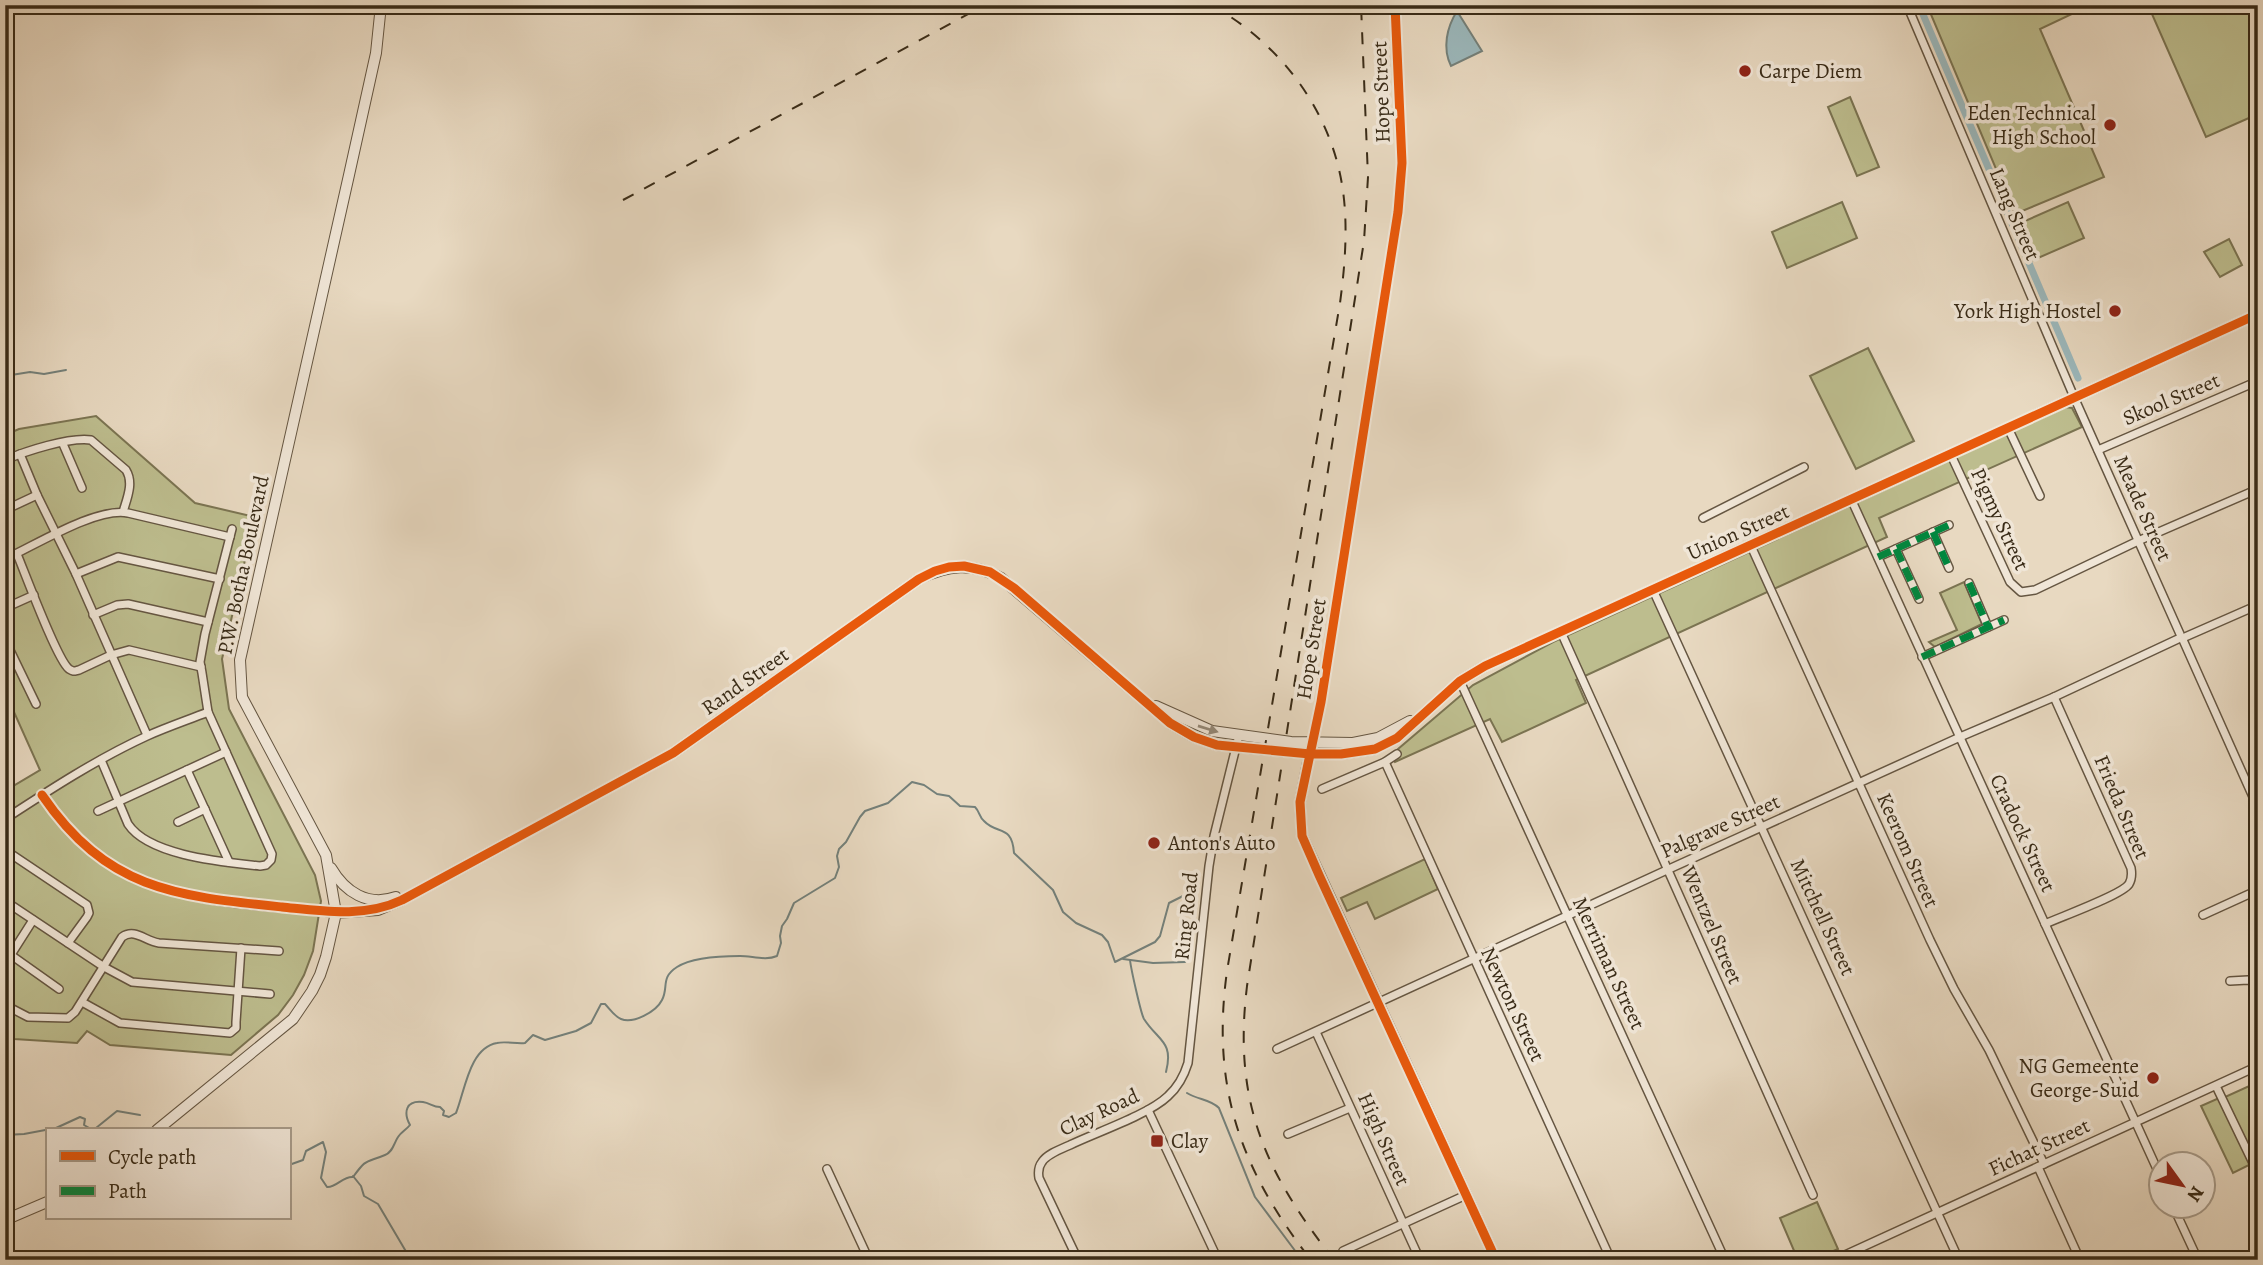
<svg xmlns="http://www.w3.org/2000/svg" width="2263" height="1265" font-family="Alegreya,serif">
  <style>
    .green { fill: #bdbd8e; stroke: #7b7452; stroke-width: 2 }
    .water { fill: #9bb8bc; stroke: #74807a; stroke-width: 2 }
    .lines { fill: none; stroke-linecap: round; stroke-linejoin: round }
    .stream { stroke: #74807a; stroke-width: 2 }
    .canal { stroke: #9bb8bc; stroke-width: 7 }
    .minor-casing { stroke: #655642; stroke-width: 10 }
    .tertiary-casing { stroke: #655642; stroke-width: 12 }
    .minor { stroke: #f0e6d7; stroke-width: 7 }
    .tertiary { stroke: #f0e6d7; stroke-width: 10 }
    .rail { stroke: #392b17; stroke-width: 2; stroke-dasharray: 12 12; stroke-linecap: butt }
    .quiet { stroke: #00873e; stroke-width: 7; stroke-dasharray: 14 7; stroke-linecap: butt }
    .cycleway-casing { stroke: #f0e6d7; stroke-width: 13 }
    .cycleway { stroke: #e8590c; stroke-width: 9 }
    .oneway { fill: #948877 }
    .poi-dot { fill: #8f2418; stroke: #f0e6d7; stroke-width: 2.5 }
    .labels { text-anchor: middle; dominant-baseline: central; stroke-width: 7; stroke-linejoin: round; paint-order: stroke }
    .poi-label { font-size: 21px; fill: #392b17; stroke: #f0e6d7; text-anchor: start }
    .street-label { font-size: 21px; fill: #392b17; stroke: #f0e6d7 }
  </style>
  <rect width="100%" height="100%" fill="#e8d9c1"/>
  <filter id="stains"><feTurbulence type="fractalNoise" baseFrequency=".00286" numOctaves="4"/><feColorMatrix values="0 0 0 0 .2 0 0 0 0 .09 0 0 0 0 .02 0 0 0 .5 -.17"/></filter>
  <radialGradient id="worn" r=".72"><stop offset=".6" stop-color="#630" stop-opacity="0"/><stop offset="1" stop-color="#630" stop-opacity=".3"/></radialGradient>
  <g class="green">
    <path d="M1927,5h144l3,8 -34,16 64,148 -89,37z"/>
    <path d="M2148,5h110v109l-52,23z"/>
    <path d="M1850,97l29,70 -22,9 -29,-69z"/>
    <path d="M1842,202l15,36 -70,30 -15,-36z"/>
    <path d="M2068,202l16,36 -53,23 -15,-36z"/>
    <path d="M2229,239l13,26 -22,12 -16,-25z"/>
    <path d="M1868,348l46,93 -58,28 -46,-93z"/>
    <path d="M2065,407l7,1 10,19 -203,91 8,19 -311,143 10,23 -84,39 -12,-23 -95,43 -4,-7 82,-70 80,-43z"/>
    <path d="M96,416l99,87 60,14 -33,142 7,50 86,166 6,26 -8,50 -9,24 -11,20 -15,20 -47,40 -121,-10 -23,-14 -10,12 -63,-4 -9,-6v-224l3,-2 1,-8 -4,-8 35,-21 -35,-78v-257l14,-6z"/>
    <path d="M1964,582l18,42 -47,23 -6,-5 28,-12 -17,-37z"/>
    <path d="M1425,859l13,30 -63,30 -8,-17 -20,9 -6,-13z"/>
    <path d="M2258,1082v86l-33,-71z"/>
    <path d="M2219,1098l32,66 -18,9 -32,-67z"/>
    <path d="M1817,1202l21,47 -25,11h-15l-18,-42z"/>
  </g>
  <path class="water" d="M1457,11l25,40 -31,15c-9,-18 -4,-39 6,-55z"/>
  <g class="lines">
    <g class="stream">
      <path d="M5,376l25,-4 14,2 22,-4"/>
      <path d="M1123,959l30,4 32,-1"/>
      <path d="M1130,960c1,9 11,54 14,59 14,22 30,22 22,53"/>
      <path d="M1187,1093c11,7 23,6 32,15l36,89 47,63"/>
      <path d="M5,1135l19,-1 32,-6 24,-11 5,2 -1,6 7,4 5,-1 21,-17 23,4"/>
      <path d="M289,1165l14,-5 3,-9 17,-9 3,10 -5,26 6,9c9,1 16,-11 26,-10 14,-19 12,-14 32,-22 8,-3 9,-12 13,-18 3,-5 8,-7 12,-12 -7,-13 -4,-25 13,-23 7,1 10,5 17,5l4,4 -1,4 6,2 7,-4c9,-22 13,-65 41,-70 8,-2 19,1 28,0l8,-8 12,5 31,-9 15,-8 10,-19h4c5,5 9,12 16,15 12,5 35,-7 41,-19 7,-13 -2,-22 15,-33 16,-10 44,-11 63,-11 12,0 26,5 37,0l4,-13 -1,-7 2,-10 5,-7 7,-16 41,-25 4,-11 -2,-11 2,-7 7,-7 14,-25 5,-6 23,-8 24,-21 12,3 13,9 12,2 11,10 15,1c5,5 4,10 9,14 13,14 28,3 30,32l39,37 10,22 13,11 26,12 6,7 7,20 40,-20 5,-6 9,-33 18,-9 5,-10"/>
      <path d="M353,1176l8,10 3,10 14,8 33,56"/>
    </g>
    <path class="canal" d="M1919,5l159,373"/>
    <defs>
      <g id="minor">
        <path d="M1907,5l167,392 106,237"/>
        <path d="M2008,428l32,68"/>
        <path d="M63,444l19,44"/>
        <path d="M2098,450l160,-69"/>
        <path d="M20,454l17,41 39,79 71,161"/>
        <path d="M1951,455l59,127 11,10 14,-2 103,-49 120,-52"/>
        <path d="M5,460c21,-9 64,-23 86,-20l35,30c8,13 1,28 -3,42"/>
        <path d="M1852,501l310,679"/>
        <path d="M5,510l32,-15"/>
        <path d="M1703,518l101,-51"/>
        <path d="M1933,532l16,36"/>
        <path d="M1751,546l179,394 24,49 35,61 55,114"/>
        <path d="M1896,549l23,50"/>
        <path d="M17,554c8,19 40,106 52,115 5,3 5,2 10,1l32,-15 18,-5 72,17"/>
        <path d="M1878,557l71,-32"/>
        <path d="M5,559c31,-14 91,-52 123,-46l102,24"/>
        <path d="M76,574l42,-17 102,22"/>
        <path d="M1969,583l19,44"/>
        <path d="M1653,590l306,670"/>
        <path d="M5,608l29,-13"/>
        <path d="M93,615l24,-10 11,-1 80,18"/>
        <path d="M1561,632c85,187 167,375 252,563"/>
        <path d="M2185,637l73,-32"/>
        <path d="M5,640l31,64"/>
        <path d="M2183,640l75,168"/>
        <path d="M1922,657l82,-37"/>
        <path d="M1460,681l265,579"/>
        <path d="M1312,742l9,-40 77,-490 4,-49 -7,-158"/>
        <path d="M101,760l27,64c21,32 96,38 132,42l6,-1 5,-5 1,-6 -64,-142 -6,-39 -2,-11 5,-28 27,-105"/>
        <path d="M1385,762l226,498"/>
        <path d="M187,770l42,92"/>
        <path d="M1322,789l63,-27 12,-8"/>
        <path d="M42,795c77,112 172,105 294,118"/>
        <path d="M98,811l128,-59"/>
        <path d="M5,819c46,-30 92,-60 142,-83 20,-9 41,-16 61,-24"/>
        <path d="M178,822l27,-13"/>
        <path d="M5,850l82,55 2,8 -2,4 -19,26"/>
        <path d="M5,901l99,66 28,15 138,12"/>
        <path d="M2203,915l55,-25"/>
        <path d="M2045,924c15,-7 77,-29 84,-40 3,-5 3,-10 2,-16l-77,-171"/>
        <path d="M11,955l48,34"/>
        <path d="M5,964l28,-44"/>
        <path d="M2230,981l18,-1 10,3"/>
        <path d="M82,1002l38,21 110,10 6,-5v-6l5,-74"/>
        <path d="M5,1005l23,12 40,1 7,-6 47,-75c13,-9 23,4 37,6l120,8"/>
        <path d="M1316,1032l104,228"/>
        <path d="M1277,1049l392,-180 291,-132 94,-40 124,-58"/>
        <path d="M2216,1086l38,79"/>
        <path d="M1148,1110l70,150"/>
        <path d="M1288,1134l62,-26"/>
        <path d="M2038,1167l42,93"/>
        <path d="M827,1169l42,91"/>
        <path d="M2173,1206l25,54"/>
        <path d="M1343,1251l123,-56"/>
        <path d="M1078,1260l-39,-82c-1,-6 -1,-11 3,-16 5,-8 19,-13 28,-17 27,-13 78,-30 98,-49 10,-9 16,-20 20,-33l21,-197 5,-30 25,-101"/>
        <path d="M1834,1260l424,-194"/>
      </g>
      <g id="tertiary">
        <path d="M1156,706l56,25 79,11 62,1 25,-5 32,-17"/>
        <path d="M1312,742l-12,60 2,34 194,424"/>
        <path d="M331,868c14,24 37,39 65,29"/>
        <path d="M336,913l42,-3 24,-10 271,-147 246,-174c28,-14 54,-17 82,-1l169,145 24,14 23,8 93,9h31l34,-5 22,-11 63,-57 25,-15 773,-352"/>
        <path d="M157,1130l136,-111 19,-28 8,-16 6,-18 10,-44 -10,-58 -84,-158 -2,-37 109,-485 27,-122 5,-48"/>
        <path d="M5,1220l42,-18"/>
      </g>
    </defs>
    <use href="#minor" class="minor-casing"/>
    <use href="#tertiary" class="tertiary-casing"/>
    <use href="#minor" class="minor"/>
    <use href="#tertiary" class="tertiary"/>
    <g class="rail">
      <path d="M1211,5c69,38 121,106 132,186 5,36 2,75 -3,112l-113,668c-16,116 13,198 84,289"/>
      <path d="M623,200l362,-195"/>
      <path d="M1334,1260c-70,-89 -101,-159 -87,-274l117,-745 4,-64 -7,-172"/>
    </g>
    <g class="quiet">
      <path d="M1933,532l16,36"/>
      <path d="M1896,549l23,50"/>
      <path d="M1878,557l71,-32"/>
      <path d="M1969,583l19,44"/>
      <path d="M1922,657l82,-37"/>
    </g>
    <defs>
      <g id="cycleway">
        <path d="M1395,5l7,158 -4,49 -77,490 -21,100 2,34 17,39 177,385"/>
        <path d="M42,795c65,95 133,101 240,112 40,4 82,11 120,-7l271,-147 246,-174 16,-8 14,-4 15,-1 26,6 24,16 156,135 24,14 23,8 93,9h31l34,-5 22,-11 63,-57 25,-15 773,-352"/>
      </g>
    </defs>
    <use href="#cycleway" class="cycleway-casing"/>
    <use href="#cycleway" class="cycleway"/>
  </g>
  <defs><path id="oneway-solid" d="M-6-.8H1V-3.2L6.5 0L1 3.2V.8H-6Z" transform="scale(1.75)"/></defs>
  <use class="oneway" href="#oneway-solid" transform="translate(1208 729) rotate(17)"/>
  <g class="poi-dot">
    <circle cx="1745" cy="71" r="7"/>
    <circle cx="2110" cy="125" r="7"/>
    <circle cx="2115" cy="311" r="7"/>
    <circle cx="1154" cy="843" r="7"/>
    <circle cx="2153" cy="1078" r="7"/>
    <rect x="1150" y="1134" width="14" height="14" rx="3.5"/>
  </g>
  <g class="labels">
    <g class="poi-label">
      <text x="1759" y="71">Carpe Diem</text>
      <text x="2096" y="113" text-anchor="end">Eden Technical<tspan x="2096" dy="24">High School</tspan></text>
      <text x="2101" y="311" text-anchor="end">York High Hostel</text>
      <text x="1168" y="843">Anton's Auto</text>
      <text x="2139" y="1066" text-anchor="end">NG Gemeente<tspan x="2139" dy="24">George-Suid</tspan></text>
      <text x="1171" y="1141">Clay</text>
    </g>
    <g class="street-label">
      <text transform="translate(1381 92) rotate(-92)">Hope Street</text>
      <text transform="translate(2015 214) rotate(67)">Lang Street</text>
      <text transform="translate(2171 399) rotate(-23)">Skool Street</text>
      <text transform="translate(2143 508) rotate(66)">Meade Street</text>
      <text transform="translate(2000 519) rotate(65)">Pigmy Street</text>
      <text transform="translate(1738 532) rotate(-24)">Union Street</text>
      <text transform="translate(243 565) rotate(-78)">P.W. Botha Boulevard</text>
      <text transform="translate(1311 649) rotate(-81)">Hope Street</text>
      <text transform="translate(745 681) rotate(-35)">Rand Street</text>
      <text transform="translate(2122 807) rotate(67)">Frieda Street</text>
      <text transform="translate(1720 826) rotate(-24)">Palgrave Street</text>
      <text transform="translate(2023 833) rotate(65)">Cradock Street</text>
      <text transform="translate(1908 850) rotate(66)">Keerom Street</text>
      <text transform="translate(1186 916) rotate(-84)">Ring Road</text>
      <text transform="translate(1823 917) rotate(65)">Mitchell Street</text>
      <text transform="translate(1712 925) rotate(67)">Wentzel Street</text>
      <text transform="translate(1609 963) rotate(65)">Merriman Street</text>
      <text transform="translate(1513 1004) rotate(65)">Newton Street</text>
      <text transform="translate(1099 1112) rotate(-25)">Clay Road</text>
      <text transform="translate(1384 1139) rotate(66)">High Street</text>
      <text transform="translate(2039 1147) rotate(-25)">Fichat Street</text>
    </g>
  </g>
  <rect width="2263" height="1265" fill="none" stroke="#e8d9c1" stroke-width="28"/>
  <rect x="7" y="7" width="2249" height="1251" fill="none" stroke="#392b17" stroke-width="3.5"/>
  <rect x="14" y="14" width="2235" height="1237" fill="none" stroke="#392b17" stroke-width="2"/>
  <rect x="46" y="1128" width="245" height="91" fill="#f0e6d7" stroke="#a79b8a" stroke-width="2"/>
  <rect x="60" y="1151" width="35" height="10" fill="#e8590c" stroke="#a79b8a" stroke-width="2"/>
  <text x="108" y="1164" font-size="21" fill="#392b17">Cycle path</text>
  <rect x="60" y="1186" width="35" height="10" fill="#00873e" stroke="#a79b8a" stroke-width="2"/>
  <text x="108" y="1198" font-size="21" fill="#392b17">Path</text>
  <g transform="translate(2182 1185) rotate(123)"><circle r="33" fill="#f0e6d7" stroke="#a79b8a" stroke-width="2"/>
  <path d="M0-5L12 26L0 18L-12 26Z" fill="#8f2418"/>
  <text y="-10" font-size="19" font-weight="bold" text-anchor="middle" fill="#392b17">N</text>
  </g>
  <rect width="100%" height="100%" filter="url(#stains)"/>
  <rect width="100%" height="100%" fill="url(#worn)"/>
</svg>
